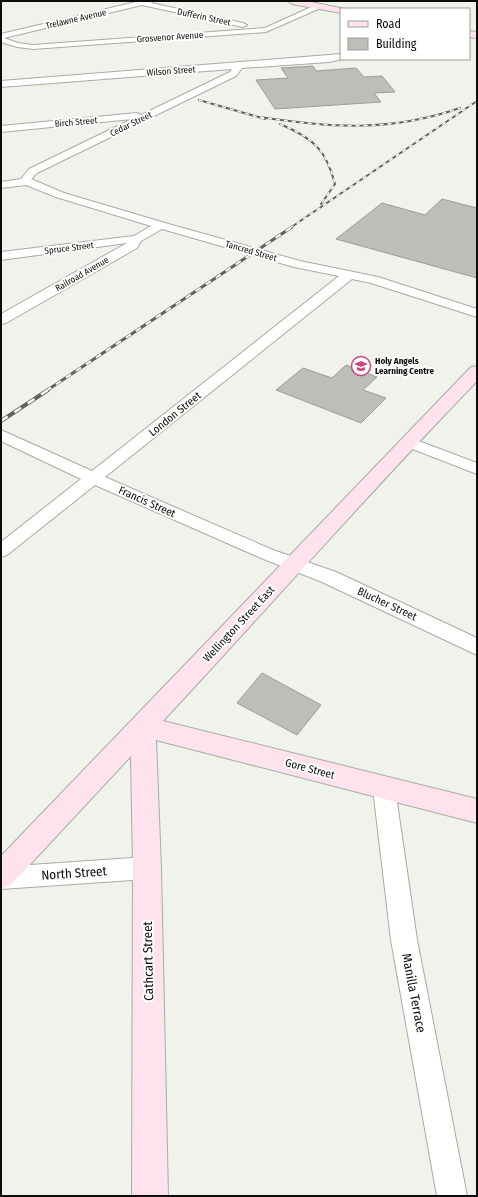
<svg xmlns="http://www.w3.org/2000/svg" width="478" height="1197" font-family="'Fira Sans Condensed',sans-serif">
  <style>
    .building { fill: #bcbeb8; stroke: #9b9e98 }
    .lines { fill: none; stroke-linecap: round; stroke-linejoin: round }
    .street-casing { stroke: #a9aba5; stroke-width: 2 }
    .secondary-casing { stroke: #a9aba5; stroke-width: 2 }
    .street { fill: #fff; fill-rule: evenodd }
    .secondary { fill: #fee2ed; fill-rule: evenodd }
    .rail-far2-casing { stroke: #60625e; stroke-width: 2 }
    .rail-far1-casing { stroke: #60625e; stroke-width: 3 }
    .rail-casing { stroke: #60625e; stroke-width: 4 }
    .rail-far2 { stroke: #fff; stroke-width: 1.5; stroke-dasharray: 4; stroke-linecap: butt }
    .rail-far1 { stroke: #fff; stroke-width: 2; stroke-dasharray: 6; stroke-linecap: butt }
    .rail { stroke: #fff; stroke-width: 2.5; stroke-dasharray: 8; stroke-linecap: butt }
    .labels { text-anchor: middle; dominant-baseline: central; stroke-width: 4; stroke-linejoin: round; paint-order: stroke }
    .far-street-label { font-size: 9px; fill: #0c0d0a; stroke: #fff }
    .far-poi-label { font-size: 9px; font-weight: bold; fill: #0c0d0a; stroke: #fff; text-anchor: start }
    .street-label { font-size: 11px; fill: #0c0d0a; stroke: #fff }
    .near-street-label { font-size: 13px; fill: #0c0d0a; stroke: #fff }
  </style>
  <rect width="100%" height="100%" fill="#f0f2ec"/>
  <g class="building">
    <path d="M313,66l3,5 40,-3 8,9 18,-1 13,16 -21,1 7,9 -106,7 -19,-29 32,-2 -7,-10z"/>
    <path d="M442,199l35,9v70l-141,-39 46,-36 43,12z"/>
    <path d="M346,365l31,12 -14,13 23,8 -25,25 -85,-33 27,-22 29,10z"/>
    <path d="M262,673l59,32 -24,30 -60,-32z"/>
  </g>
  <g class="lines">
    <defs>
      <g id="street">
        <path d="M140,1h15l-4,2 92,20 4,2 -4,2 -101,-22 -138,33 14,5 15,2 232,-17 53,-24h3l4,2 -59,26 -233,17 -16,-2 -16,-5v-8z"/>
        <path d="M341,54v5h2l-14,3 -87,6 -6,8 -199,97 -6,6 33,14 101,30 135,38 78,16 99,32v8l-106,-34 -19,-4 -247,198 168,73 63,22 141,66v17l-155,-73 -61,-24 -166,-73 -88,70 -6,2v-15l80,-63 -80,-38v-11l91,41 247,-195 -45,-9 -132,-38 -21,12 -4,7 -131,75 -5,1v-10l126,-71 -126,17v-8l133,-16 17,-10 -95,-29 -30,-12 -25,3v-6l20,-3 8,-10 103,-50 -131,13v-6l136,-13 4,2 89,-43 2,-3 -231,18v-6z"/>
        <path d="M408,437l69,26v11l-75,-29 -2,-3 2,-3z"/>
        <path d="M384,779l8,3 3,7 22,151 50,256h-30l-46,-256 -18,-151 3,-7z"/>
        <path d="M147,857l9,3 3,8 -3,8 -9,3 -146,10v-22z"/>
      </g>
      <g id="secondary">
        <path d="M288,1h18l39,8h-4v4l-49,-9z"/>
        <path d="M469,31l8,1v6l-8,-1z"/>
        <path d="M477,366v15c-107,111 -209,227 -314,340l314,78v24l-321,-83 5,128 7,328h-36l1,-328 -2,-112 -120,129 -10,4v-33l470,-489z"/>
      </g>
    </defs>
    <use href="#street" class="street-casing"/>
    <use href="#secondary" class="secondary-casing"/>
    <use href="#street" class="street"/>
    <use href="#secondary" class="secondary"/>
    <defs>
      <g id="rail-far2">
        <path d="M199,100l66,19"/>
        <path d="M260,117c71,11 131,15 200,-9"/>
        <path d="M280,124c33,14 46,25 55,60l-14,20"/>
        <path d="M290,228l187,-127"/>
      </g>
      <path id="rail-far1" d="M46,391l246,-164"/>
      <path id="rail" d="M1,421l47,-31"/>
    </defs>
    <use href="#rail-far2" class="rail-far2-casing"/>
    <use href="#rail-far1" class="rail-far1-casing"/>
    <use href="#rail" class="rail-casing"/>
    <use href="#rail-far2" class="rail-far2"/>
    <use href="#rail-far1" class="rail-far1"/>
    <use href="#rail" class="rail"/>
  </g>
  <defs>
    <symbol id="school-ring" viewBox="-11 -11 22 22"><circle r="9.5" fill="#fff" stroke="#cd4584" stroke-width="1.5"/><path d="M0-5L7-2L0 1L-7-2ZM-4 1L0 2.5L4 1V4Q0 6-4 4Z" fill="#cd4584"/></symbol>
  </defs>
  <g fill-rule="evenodd">
    <use href="#school-ring" x="350" y="355" width="22" height="22"/>
  </g>
  <g class="labels">
    <g class="far-street-label">
      <text transform="translate(204 17) rotate(12)">Dufferin Street</text>
      <text transform="translate(76 19) rotate(-13)">Trelawne Avenue</text>
      <text transform="translate(170 37) rotate(-4)">Grosvenor Avenue</text>
      <text transform="translate(171 71) rotate(-4)">Wilson Street</text>
      <text transform="translate(76 122) rotate(-5)">Birch Street</text>
      <text transform="translate(131 124) rotate(-26)">Cedar Street</text>
      <text transform="translate(69 248) rotate(-7)">Spruce Street</text>
      <text transform="translate(251 251) rotate(16)">Tancred Street</text>
      <text transform="translate(82 274) rotate(-30)">Railroad Avenue</text>
    </g>
    <g class="far-poi-label">
      <text x="375" y="361">Holy Angels<tspan x="375" dy="10">Learning Centre</tspan></text>
    </g>
    <g class="street-label">
      <text transform="translate(175 414) rotate(-39)">London Street</text>
      <text transform="translate(147 502) rotate(24)">Francis Street</text>
      <text transform="translate(387 604) rotate(25)">Blucher Street</text>
      <text transform="translate(239 624) rotate(-47)">Wellington Street East</text>
      <text transform="translate(310 769) rotate(15)">Gore Street</text>
    </g>
    <g class="near-street-label">
      <text transform="translate(74 873) rotate(-4)">North Street</text>
      <text transform="translate(148 961) rotate(-91)">Cathcart Street</text>
      <text transform="translate(414 993) rotate(79)">Manilla Terrace</text>
    </g>
  </g>
  <rect width="478" height="1197" fill="none" stroke="#0c0d0a" stroke-width="4"/>
  <rect x="340" y="8" width="130" height="52" fill="#ffffff" stroke="#9e9e9d"/>
  <rect x="348" y="21" width="20" height="6" fill="#fee2ed" stroke="#9e9e9d"/>
  <text x="376" y="28" font-size="12" fill="#0c0d0a">Road</text>
  <rect x="348" y="38" width="20" height="12" fill="#bcbeb8" stroke="#9e9e9d"/>
  <text x="376" y="48" font-size="12" fill="#0c0d0a">Building</text>
</svg>
